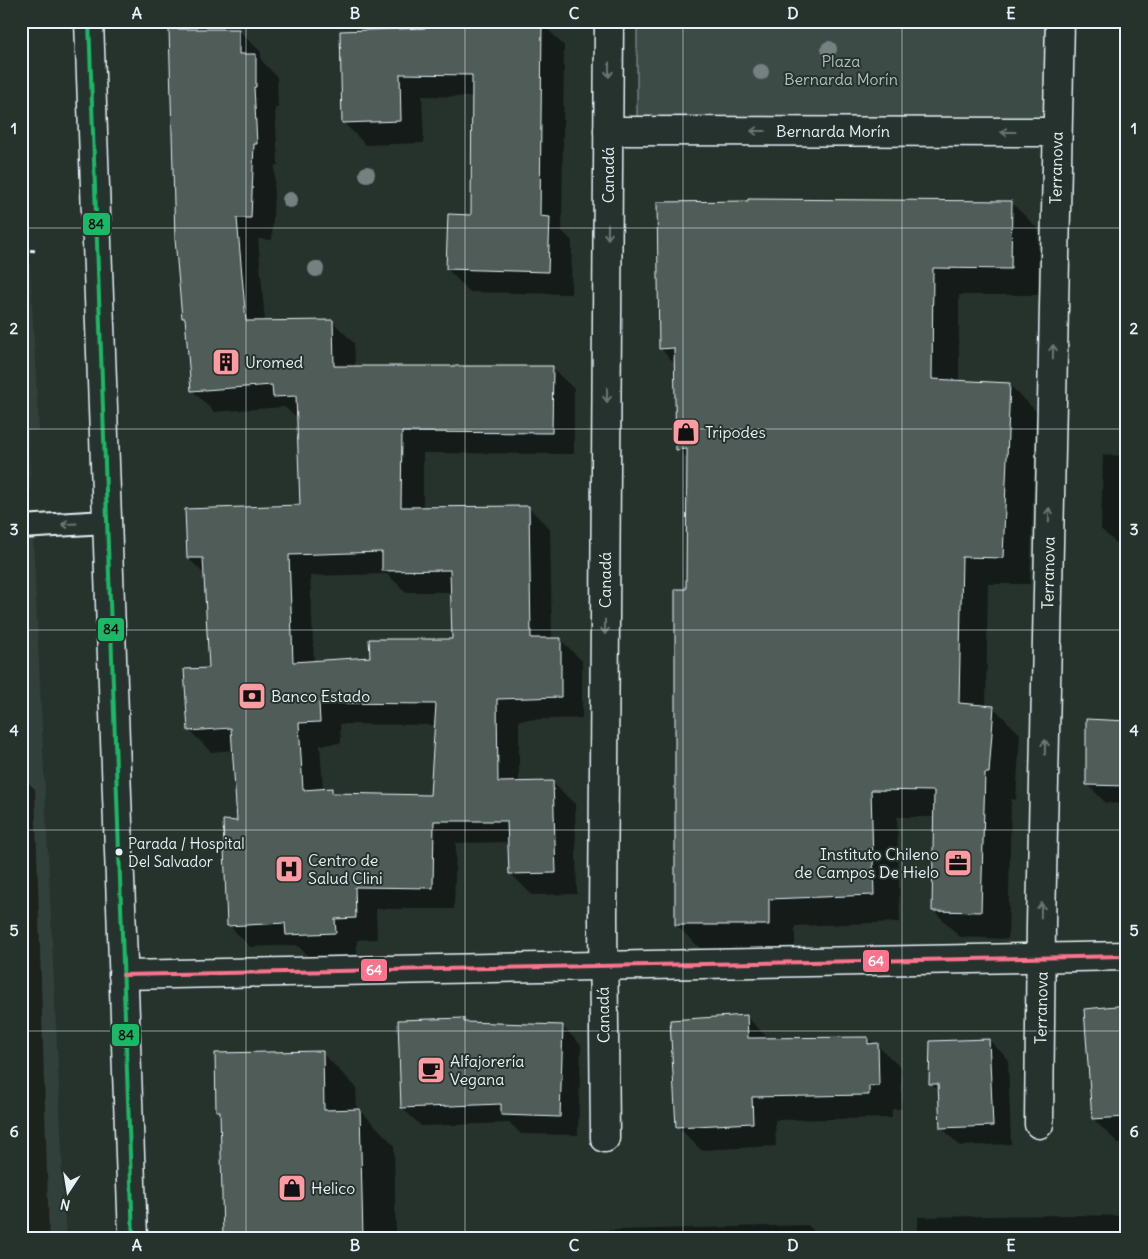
<svg xmlns="http://www.w3.org/2000/svg" width="1148" height="1259" font-family="Delius,sans-serif">
  <style>
    .built { fill: #333f3a }
    .green { fill: #3e4b47; stroke: #939ea0 }
    .shadow { fill: #0007; fill-rule: evenodd }
    .building { fill: #505c59; stroke: #e8f1f8; fill-rule: evenodd }
    .lines { fill: none; stroke-linecap: round; stroke-linejoin: round }
    .lane-casing { stroke: #e8f1f8; stroke-width: 26 }
    .street-casing { stroke: #e8f1f8; stroke-width: 31 }
    .secondary-casing { stroke: #e8f1f8; stroke-width: 31 }
    .path { stroke: #e8f1f8; stroke-width: 3; stroke-dasharray: 5 4; stroke-linecap: butt }
    .lane { stroke: #26332d; stroke-width: 22 }
    .street { stroke: #26332d; stroke-width: 28 }
    .secondary { stroke: #26332d; stroke-width: 28 }
    .bus-1-casing { stroke: #26332d; stroke-width: 8 }
    .bus-2-casing { stroke: #26332d; stroke-width: 8 }
    .bus-1 { stroke: #1ab867; stroke-width: 4 }
    .bus-2 { stroke: #fc738d; stroke-width: 4 }
    .tree { fill: #758080 }
    .oneway { stroke: #6a7674 }
    .grid { fill: none; stroke: #e8f1f8; stroke-width: 1; stroke-opacity: 0.55 }
    .bus-dot { fill: #e8f1f8; stroke: #26332d; stroke-width: 2 }
    .labels { text-anchor: middle; dominant-baseline: central; stroke-width: 4; stroke-linejoin: round; paint-order: stroke }
    .bus-label { font-size: 15px; fill: #e8f1f8; stroke: #26332d; text-anchor: start }
    .park-label { font-size: 16px; fill: #b5bfc3; stroke: #26332d }
    .street-label { font-size: 16px; fill: #e8f1f8; stroke: #26332d }
    .poi-label { font-size: 16px; fill: #e8f1f8; stroke: #26332d; text-anchor: start }
    .line-badge { stroke: #26332d; stroke-width: 2 }
    .badge-label { font-size: 14px; text-anchor: middle; font-weight: bold; fill: #fff }
    .pale-badge-label { font-size: 14px; text-anchor: middle; font-weight: bold; fill: #111 }
    .neatline { fill: none; stroke: #e8f1f8; stroke-width: 2 }
    .grid-label { font-size: 16px; text-anchor: middle; font-weight: bold; fill: #e8f1f8 }
  </style>
  <rect width="100%" height="100%" fill="#26332d"/>
  <filter id="ink" filterUnits="userSpaceOnUse"><feTurbulence type="fractalNoise" baseFrequency=".02" numOctaves="2"/><feDisplacementMap in="SourceGraphic" scale="10" xChannelSelector="R" yChannelSelector="G"/><feConvolveMatrix kernelMatrix="1 2 1 2 8 2 1 2 1" color-interpolation-filters="sRGB"/></filter>
  <g filter="url(#ink)">
    <path class="built" d="M21,21l8,229 10,181h-11l38,807h-45z"/>
    <path class="green" d="M637,21h408l-1,98 -407,-1z"/>
    <g class="shadow">
      <path d="M1122,21h5v67l-7,-6z"/>
      <path d="M542,23l22,23 -2,185 10,10 -1,53 -101,-2 -23,-23 25,-53 1,-119 -51,-1 2,47 -58,2 -23,-23 -2,-90z"/>
      <path d="M239,31l22,21v8l16,17 1,31h-3l3,57h-3l-3,75 -14,-1 7,83 67,-1 22,22 1,24 197,1 22,21v65l-151,-1v55l105,-1 22,22 2,110h8l22,22v57l-63,2v63h34l22,21 2,90 -45,1 -22,-22 -1,-31 -53,1 -2,66h-78l1,30 -20,1v14l-48,3 -12,-12 -47,2 -21,-22 9,-103 -4,-72 -23,2 -22,-22 21,-61 -5,-94 -17,-17 113,-52 -3,-88 -14,-11 -70,5 -22,-22 -5,-69 -4,-3zM387,574l19,18h46l1,48 -82,18 -57,4 -4,-86zM340,724l96,1 -5,71 -95,-2 -4,-4h-9l-3,-45 21,-2z"/>
      <path d="M1011,202l27,27v66h-79v87l50,2 27,27 -6,173h-42l-2,122 7,1 27,27 -4,66 -5,-1 -3,140 -48,-2 -26,-26 1,-94h-38l3,105 -105,4v25h-92l-27,-26 11,-335 1,-131 -10,-10 -3,-85 -15,-16z"/>
      <path d="M1103,455l24,1v92l-7,-1 -19,-18z"/>
      <path d="M1127,723v81l-21,-1 -19,-19z"/>
      <path d="M21,776l14,13 14,449h-28z"/>
      <path d="M1127,1007v135l-9,1 -25,-24z"/>
      <path d="M746,1016l23,23 99,-1 6,7h3l24,23 1,41h-10v9l-117,2 1,26 -75,4 -23,-23z"/>
      <path d="M464,1019l3,4 95,3 19,19 -3,90 -57,-1 -11,-11 -89,3 -19,-18z"/>
      <path d="M989,1040l19,19 3,85 -51,2 -19,-19 -1,-35 -9,-9z"/>
      <path d="M322,1053l34,34 1,23h3l34,35 2,93h-172l-3,-124 -3,-3z"/>
      <path d="M1068,1215l59,1v22h-209v-21z"/>
      <path d="M808,1225l12,13h-274v-6z"/>
    </g>
    <g class="building">
      <path d="M428,21l114,1 -2,194 10,1 -2,55 -102,-3 2,-55 23,1 1,-140 -72,-1 1,47 -59,2 -2,-92 88,-3z"/>
      <path d="M169,29h70v25h17v33h-2l3,57h-3l-3,74h-14l9,103 87,-1 1,46h219l-1,67 -150,-1 -1,75 128,-1 2,132h30v59l-64,2 1,83 55,-1 3,92 -47,1 -2,-53h-73l-1,67 -78,-1 1,31 -21,1 1,14 -50,2 -1,-12 -58,3 -4,-106 14,1 -6,-93 -43,3 -4,-62 25,-1 -6,-110h-16l-2,-49 115,-4 -4,-109 -23,1 -1,-12 -81,6 -6,-73h-3l-7,-79zM382,552v19l68,-1 2,69h-83l1,18 -77,5 -4,-107zM319,703l117,1 -6,91 -98,-2v-5l-29,2 -4,-67 21,-1z"/>
      <path d="M748,199l264,2 -1,68 -78,-1 -1,111 78,4 -7,175 -41,-1 -3,146 35,3 -5,67h-4l-4,139 -49,-1 2,-120 -63,-1 3,105 -105,4v26h-94v-336h11l1,-140 -11,1 -2,-102 -15,1 -2,-147 91,-1z"/>
      <path d="M1086,719l41,2v65l-41,-1z"/>
      <path d="M1127,1005v112l-35,2 -8,-110z"/>
      <path d="M747,1015l1,23 120,-1v7l10,-1 1,43h-10v9l-117,2 1,26 -77,4 -6,-107z"/>
      <path d="M464,1018v4l99,3 -3,92 -59,-2v-11l-100,4 -3,-88z"/>
      <path d="M989,1039l4,87 -53,2 -2,-44h-9l1,-43z"/>
      <path d="M323,1051l1,59 36,-1 3,129h-140l-3,-127h-4l-1,-58z"/>
    </g>
    <g class="lines">
      <defs>
        <path id="lane" d="M21,527l85,-5"/>
        <g id="street">
          <path d="M608,131l449,1"/>
          <path d="M123,975l1004,-19"/>
          <path d="M1039,1124l2,-200 19,-903"/>
          <path d="M605,1138l-2,-220 6,-897"/>
        </g>
        <path id="secondary" d="M89,21l44,1217"/>
      </defs>
      <use href="#lane" class="lane-casing"/>
      <use href="#street" class="street-casing"/>
      <use href="#secondary" class="secondary-casing"/>
      <path class="path" d="M21,250l18,1"/>
      <use href="#lane" class="lane"/>
      <use href="#street" class="street"/>
      <use href="#secondary" class="secondary"/>
      <defs>
        <path id="bus-1" d="M89,21l44,1217"/>
        <path id="bus-2" d="M123,975l1004,-19"/>
      </defs>
      <use href="#bus-1" class="bus-1-casing"/>
      <use href="#bus-2" class="bus-2-casing"/>
      <use href="#bus-1" class="bus-1"/>
      <use href="#bus-2" class="bus-2"/>
    </g>
    <g class="tree">
      <circle cx="829" cy="49" r="8"/>
      <circle cx="761" cy="72" r="8"/>
      <circle cx="367" cy="174" r="8"/>
      <circle cx="290" cy="200" r="8"/>
      <circle cx="316" cy="269" r="8"/>
    </g>
    <defs><path id="oneway-shaft" d="M-6 0H5M1.5-3L5.5 0L1.5 3" fill="none" stroke-width="1.6" stroke-linecap="round" stroke-linejoin="round" transform="scale(1.25)"/></defs>
    <g class="oneway">
      <use href="#oneway-shaft" transform="translate(609 70) rotate(90)"/>
      <use href="#oneway-shaft" transform="translate(758 131) rotate(-180)"/>
      <use href="#oneway-shaft" transform="translate(1008 132) rotate(-180)"/>
      <use href="#oneway-shaft" transform="translate(608 232) rotate(90)"/>
      <use href="#oneway-shaft" transform="translate(1053 352) rotate(-89)"/>
      <use href="#oneway-shaft" transform="translate(607 395) rotate(90)"/>
      <use href="#oneway-shaft" transform="translate(1049 515) rotate(-89)"/>
      <use href="#oneway-shaft" transform="translate(69 524) rotate(177)"/>
      <use href="#oneway-shaft" transform="translate(605 627) rotate(90)"/>
      <use href="#oneway-shaft" transform="translate(1045 747) rotate(-89)"/>
      <use href="#oneway-shaft" transform="translate(1041 910) rotate(-89)"/>
    </g>
  </g>
  <path class="grid" d="M246,21v1217M465,21v1217M683,21v1217M902,21v1217M21,228h1106M21,429h1106M21,630h1106M21,830h1106M21,1031h1106"/>
  <defs>
    <symbol id="building-square" viewBox="-11 -11 22 22"><rect x="-9" y="-9" width="18" height="18" rx="4" fill="#ff9aa2" stroke="#26332d"/><path d="M-4-6H4V6H1V3H-1V6H-4ZM-2.5-4.3h1.7v1.8h-1.7ZM.8-4.3h1.7v1.8H.8ZM-2.5-1h1.7V.8h-1.7ZM.8-1h1.7V.8H.8Z" fill="#111"/></symbol>
    <symbol id="shop-square" viewBox="-11 -11 22 22"><rect x="-9" y="-9" width="18" height="18" rx="4" fill="#ff9aa2" stroke="#26332d"/><path d="M-5-2.5h2.3a2.7 3.5 0 0 1 5.4 0H5L5.5 6h-11ZM-1.5-2.5h3a1.5 2.3 0 0 0-3 0Z" fill="#111"/></symbol>
    <symbol id="bank-square" viewBox="-11 -11 22 22"><rect x="-9" y="-9" width="18" height="18" rx="4" fill="#ff9aa2" stroke="#26332d"/><path d="M-6-4H6V4H-6ZM0-2.3a2.3 2.3 0 1 0 0 4.6a2.3 2.3 0 1 0 0-4.6Z" fill="#111"/></symbol>
    <symbol id="office-square" viewBox="-11 -11 22 22"><rect x="-9" y="-9" width="18" height="18" rx="4" fill="#ff9aa2" stroke="#26332d"/><path d="M-6-3h4V-5.5h4V-3h4V5H-6ZM-1-4.5V-3h2v-1.5ZM-6 0V1H6V0Z" fill="#111"/></symbol>
    <symbol id="hospital-square" viewBox="-11 -11 22 22"><rect x="-9" y="-9" width="18" height="18" rx="4" fill="#ff9aa2" stroke="#26332d"/><path d="M-5-5h3v3.5h4V-5h3V5h-3V1.5h-4V5h-3Z" fill="#111"/></symbol>
    <symbol id="cafe-square" viewBox="-11 -11 22 22"><rect x="-9" y="-9" width="18" height="18" rx="4" fill="#ff9aa2" stroke="#26332d"/><path d="M-5.5-4.5H6V0H3Q3 3.5 0 3.5H-2.5Q-5.5 3.5-5.5 0ZM3-3.2v2h1.7v-2ZM-6 4.5H4V6H-6Z" fill="#111"/></symbol>
  </defs>
  <g fill-rule="evenodd">
    <use href="#building-square" x="210" y="346" width="32" height="32"/>
    <use href="#shop-square" x="670" y="416" width="32" height="32"/>
    <use href="#bank-square" x="236" y="680" width="32" height="32"/>
    <use href="#office-square" x="942" y="847" width="32" height="32"/>
    <use href="#hospital-square" x="273" y="853" width="32" height="32"/>
    <use href="#cafe-square" x="415" y="1054" width="32" height="32"/>
    <use href="#shop-square" x="276" y="1172" width="32" height="32"/>
  </g>
  <circle class="bus-dot" cx="119" cy="852" r="4.5"/>
  <g class="labels">
    <g class="bus-label">
      <text x="128" y="843">Parada / Hospital<tspan x="128" dy="18">Del Salvador</tspan></text>
    </g>
    <g class="park-label">
      <text x="841" y="61">Plaza<tspan x="841" dy="18">Bernarda Morín</tspan></text>
    </g>
    <g class="street-label">
      <text x="833" y="131">Bernarda Morín</text>
      <text transform="translate(1056 168) rotate(-89)">Terranova</text>
      <text transform="translate(608 175) rotate(-90)">Canadá</text>
      <text transform="translate(1048 573) rotate(-89)">Terranova</text>
      <text transform="translate(605 580) rotate(-90)">Canadá</text>
      <text transform="translate(1041 1008) rotate(-89)">Terranova</text>
      <text transform="translate(603 1015) rotate(-91)">Canadá</text>
    </g>
    <g class="poi-label">
      <text x="245" y="362">Uromed</text>
      <text x="705" y="432">Tripodes</text>
      <text x="271" y="696">Banco Estado</text>
      <text x="939" y="854" text-anchor="end">Instituto Chileno<tspan x="939" dy="18">de Campos De Hielo</tspan></text>
      <text x="308" y="860">Centro de<tspan x="308" dy="18">Salud Clini</tspan></text>
      <text x="450" y="1061">Alfajorería<tspan x="450" dy="18">Vegana</tspan></text>
      <text x="311" y="1188">Helico</text>
    </g>
  </g>
  <g class="line-badge">
    <rect x="82" y="212" width="29" height="24" rx="5" fill="#1ab867"/>
    <rect x="97" y="617" width="28" height="25" rx="5" fill="#1ab867"/>
    <rect x="862" y="949" width="28" height="24" rx="5" fill="#fc738d"/>
    <rect x="360" y="958" width="28" height="24" rx="5" fill="#fc738d"/>
    <rect x="111" y="1023" width="29" height="24" rx="5" fill="#1ab867"/>
  </g>
  <g class="badge-label">
    <text x="876" y="966">64</text>
    <text x="374" y="975">64</text>
  </g>
  <g class="pale-badge-label">
    <text x="96" y="229">84</text>
    <text x="111" y="634">84</text>
    <text x="126" y="1040">84</text>
  </g>
  <rect width="1148" height="1259" fill="none" stroke="#26332d" stroke-width="55"/>
  <g transform="translate(68 1192) rotate(192)" stroke="#26332d" stroke-width="4" paint-order="stroke">
  <path d="M0-4L9 19L0 12L-9 19Z" fill="#e8f1f8"/>
  <text y="-8" font-size="14" font-weight="bold" text-anchor="middle" fill="#e8f1f8">N</text>
  </g>
  <rect x="28" y="28" width="1092" height="1204" class="neatline"/>
  <g class="grid-label">
    <text x="137" y="19">A</text>
    <text x="355" y="19">B</text>
    <text x="574" y="19">C</text>
    <text x="793" y="19">D</text>
    <text x="1011" y="19">E</text>
    <text x="14" y="134">1</text>
    <text x="1134" y="134">1</text>
    <text x="14" y="334">2</text>
    <text x="1134" y="334">2</text>
    <text x="14" y="535">3</text>
    <text x="1134" y="535">3</text>
    <text x="14" y="736">4</text>
    <text x="1134" y="736">4</text>
    <text x="14" y="936">5</text>
    <text x="1134" y="936">5</text>
    <text x="14" y="1137">6</text>
    <text x="1134" y="1137">6</text>
    <text x="137" y="1251">A</text>
    <text x="355" y="1251">B</text>
    <text x="574" y="1251">C</text>
    <text x="793" y="1251">D</text>
    <text x="1011" y="1251">E</text>
  </g>
</svg>
